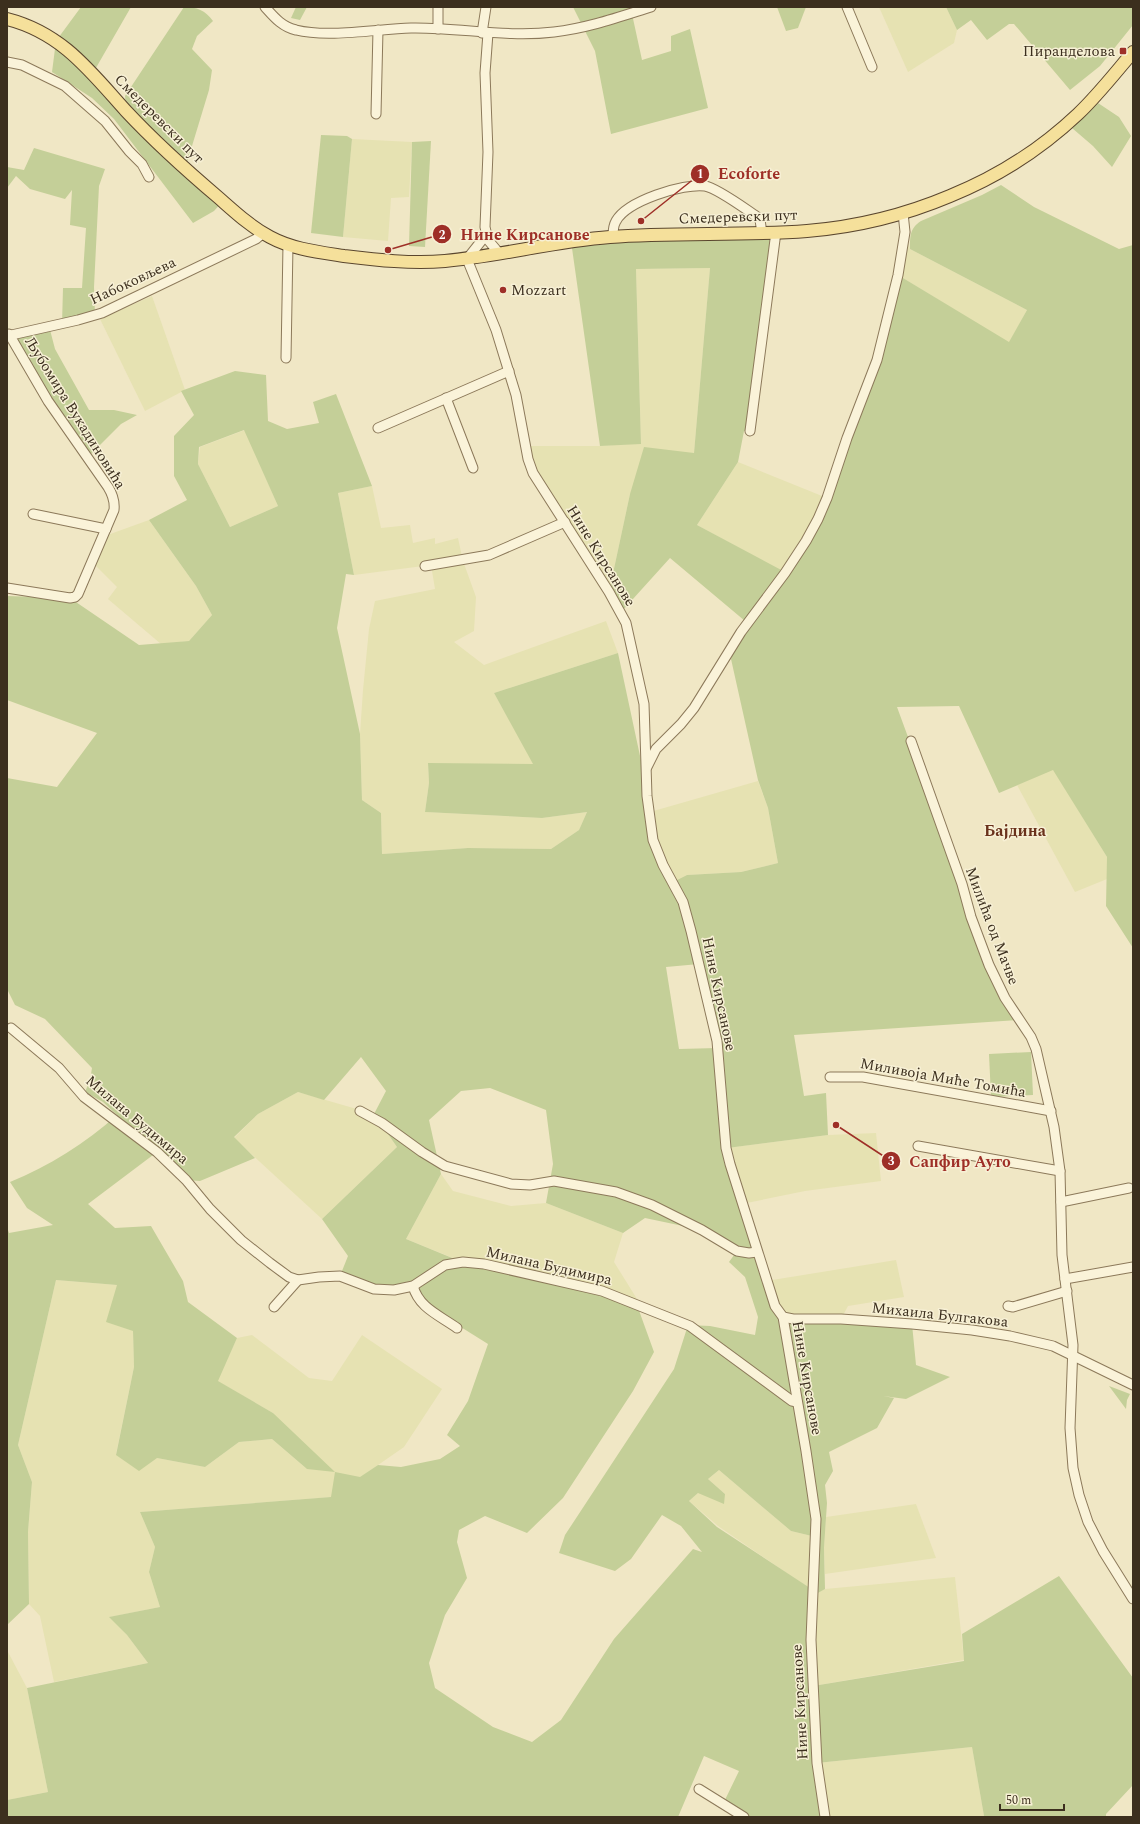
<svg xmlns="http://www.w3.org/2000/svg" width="1140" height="1824" font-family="Spectral,serif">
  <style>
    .farmland { fill: #e6e2b2 }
    .green { fill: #c4cf98; fill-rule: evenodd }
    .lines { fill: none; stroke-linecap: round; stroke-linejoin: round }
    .minor-casing { stroke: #8c795a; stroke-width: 11 }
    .major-casing { stroke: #5a462e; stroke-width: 14 }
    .minor { stroke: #faf3d9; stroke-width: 9 }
    .major { stroke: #f5e09b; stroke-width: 12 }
    .poi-dot { fill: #9e2f27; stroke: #f7f0d5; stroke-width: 1.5 }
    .labels { text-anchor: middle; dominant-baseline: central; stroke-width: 3; stroke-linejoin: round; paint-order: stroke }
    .poi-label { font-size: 15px; fill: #3c2f1e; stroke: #f7f0d5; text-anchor: end }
    .street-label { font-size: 15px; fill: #3c2f1e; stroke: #f7f0d5 }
    .neighbourhood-label { font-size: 16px; font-weight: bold; fill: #6a321c; stroke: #f7f0d5 }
    .leader { fill: none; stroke: #9e2f27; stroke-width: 1.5 }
    .callout-dot { fill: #9e2f27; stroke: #f7f0d5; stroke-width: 1.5 }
    .mark-label { font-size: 12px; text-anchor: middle; font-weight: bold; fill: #fff }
    .callout-label { font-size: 16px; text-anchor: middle; font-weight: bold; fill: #9e2f27; stroke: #f7f0d5; stroke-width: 3; stroke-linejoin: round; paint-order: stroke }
  </style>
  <rect width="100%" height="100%" fill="#f0e7c5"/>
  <g class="farmland">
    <path d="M879,7h67l11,23 -3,13 -46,29z"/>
    <path d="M352,139l60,3 -3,55 -18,1 -3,43 -45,-4z"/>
    <path d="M905,232l5,17 117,61 -18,33 -111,-68z"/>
    <path d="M710,268l-16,185 -64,41 -21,98 -69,-105 -15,-41h75l41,-3 -5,-174z"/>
    <path d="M152,296l33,94 -40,21 -45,-92z"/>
    <path d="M245,430l33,76 -48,21 -32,-63 2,-17z"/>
    <path d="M738,462l89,36 -42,75 -88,-48z"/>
    <path d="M372,486l9,42 29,-3 3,18 22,-5v6l23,-6 5,23 13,36 -2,34 -20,11 30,23 122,-44 12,32 -124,40 40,71h-106l1,19 -4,29 117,6 45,-6 -8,18 -28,19 -83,-1 -86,6 -1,-41 -19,-13 -2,-66 3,-44 6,-61 6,-28 60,-12 -4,-24 -77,10 -16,-82z"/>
    <path d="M149,520l47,66 16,29 -23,26 -28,3 -53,-45 9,-12 -25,-25 10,-25z"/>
    <path d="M1053,769l54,88v22l-32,13 -58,-107z"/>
    <path d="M758,781l10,27 10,55 -37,9 -54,3 -14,7 -8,-12 -15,-58z"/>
    <path d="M298,1092l76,22 23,33 -75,72 -88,-81 24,-24z"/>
    <path d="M876,1133l5,48 -76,10 -63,13 -16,-56 102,-13z"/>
    <path d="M441,1174l12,17 58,15 35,-3 77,30 -9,29 28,45 -179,-45 -57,-23z"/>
    <path d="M896,1260l8,37 -56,9 -7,13 -58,-2 -17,-36z"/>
    <path d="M56,1280l61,5 16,46 1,36 -18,87 41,4 48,9 34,-25 33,-3 35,30 -34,-56 -56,-32 20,-43 15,-3 57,43 23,3 30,-46 80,54 -38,58 -72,50 -192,15 15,35 -6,25 11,35 -50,10 17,18 21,28 -94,19 -14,-66 -11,-12 -1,-72 4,-50 -14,-37z"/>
    <path d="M719,1470l72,61 25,6 -3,54 -95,-65 -29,-25 9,-8 27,1 -17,-15z"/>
    <path d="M916,1504l20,54 -111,16 -1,-26 2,-31z"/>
    <path d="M955,1577l9,83 -151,26 3,-93 9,-4z"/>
    <path d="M8,1652l19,36 21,104 -41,8z"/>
    <path d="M972,1747l12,69 -159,1 -8,-54z"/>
  </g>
  <g class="green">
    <path d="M81,7h50l-38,66 33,37 -1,-14 59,-89c13,0 21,3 29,14l-16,15 -5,13 20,21 -3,20 -24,79 38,32 -9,10 -21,12 -79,-104 -22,-21 -40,-26 4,-31z"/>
    <path d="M296,7h11l-7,13 -9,-2z"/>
    <path d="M573,7h72l-13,7 10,46 29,-9v-15l19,-7 18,79 -97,26 -16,-83z"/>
    <path d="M777,7h29l-8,21 -12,3z"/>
    <path d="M946,7h187v18l-33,41 -30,24 -56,-66h-5l-22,16 -16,-20 -14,10z"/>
    <path d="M1098,103l21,14 12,19 -19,31 -19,-21 -21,-18z"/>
    <path d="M321,135l26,1 5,3 -9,98 -32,-4z"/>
    <path d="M431,141l-6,106 -16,-1 3,-104z"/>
    <path d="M34,148l71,21 -6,17 -5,101 1,28 -33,9 1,-36h19l4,-60 -16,-3 2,-35 -7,9 -35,-10 -14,-13 -9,12v-21l17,3z"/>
    <path d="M1001,185l33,22 85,42 14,-4v703l-27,-42 1,-49 -54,-87 -54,23 -40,-87 -62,1 65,177 9,33 48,103 -225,15 10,61 22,-3 2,42 -101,13 56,169 129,7 4,41 34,12 -44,22 -23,-3 11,2 -17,30 -48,24 4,19 -8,14 2,18 -3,45 1,41 -9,5 -3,92 151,-25 -2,-27 97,-58 74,102v107l-27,29v3h-131l9,-1 -12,-69 -155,16 8,54h-81l-21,-13 16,-33 -35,-15 -26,61h-671v-17l41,-8 -21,-104 121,-25 -21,-28 -18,-18 51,-10 -11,-35 6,-25 -15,-35 191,-15 4,-25 -28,-3 -35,-30 -33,3 -34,25 -48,-9 -18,13 -23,-16 18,-88 -1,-36 -27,-9 11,-37 -61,-5 -38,165 14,37 -4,50 1,72 -22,21v-398l2,6 44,-8 -26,-17 -17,-26c39,-16 76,-39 107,-67l-14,-13 -18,-10 5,-12 2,-12 -47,-49 -30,-14 -8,-16v-211l50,9 40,-54 -90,-33v-104l63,2 69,47 50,-4 23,-26 -16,-29 -47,-66 38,-20 -13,-24v-40l20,-21 -13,-24 54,-20 31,4 2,46 19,8 32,-6 -6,-21 23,-8 36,92 -34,7 16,82 -8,-1 -9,54 23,106 2,66 19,13 1,41 86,-6 83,1 28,-19 8,-18 -45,6 -117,-6 4,-29 -1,-20 105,1 -39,-71 124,-40 34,159 1,28 20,42 14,-7 54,-3 37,-9 -10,-55 -10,-28 -27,-121 14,-38 -75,-63 -47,52 -14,-18 21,-98 14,-47 50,6 16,-185 -74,1 5,175 -41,2 -29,-205 205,-9 -26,199h-6l-6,31 -41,63 88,47 21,-31 58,-150 34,-116 111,67 18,-32 -117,-61c0,-13 0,-21 11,-28l61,-26zM244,430l34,76 -48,21 -32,-63 1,-17zM699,964l18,84 -38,1 -13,-82zM361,1057l25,34 -12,23 23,33 -75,72 26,37 -8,20 54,14 19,-4 8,17 27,18 16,8 24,15 -20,57 -21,34 13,11 -20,13 -39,8 -23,-2 -18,12 -25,-5 -62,-59 -55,-32 19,-43 -49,-36 -5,-21 -32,-55 -36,2 -27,-24 69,-52 29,28 14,1 55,-23 -21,-21 24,-23 40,-22 26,8zM490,1088l56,22 7,54 -7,39 77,30 22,-15 57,12 35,21 -8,11 16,15 13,40 -3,18 -45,-9 -22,-1 -14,44 -109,166 -6,18 56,18 16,-12 31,-44 19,11 21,26 -9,-3 -79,90 -53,81 -29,22 -39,-15 -58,-39 -6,-25 16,-48 22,-37 -10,-36 2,-12 26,-14 42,17 36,-35 70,-107 21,-39 -17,-47 -153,-41 -22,-2 -56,-23 35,-65 -12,-54 32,-29zM719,1470l72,61 25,6 -3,53 -96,-63 -28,-26 9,-8 26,11 1,-10 -17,-15z"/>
    <path d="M49,326l6,23 34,61h25l23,5 -16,9 -34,34 -78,-124z"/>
    <path d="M1031,1052l2,43 -42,2 -2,-43z"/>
    <path d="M1109,1386l21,8 -3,6 -1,9z"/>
  </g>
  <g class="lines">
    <defs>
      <g id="minor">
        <path d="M265,7c9,10 17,20 31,23 32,8 81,-1 115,-2 48,-1 95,10 143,4 34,-4 65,-15 97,-25"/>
        <path d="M847,7l25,60"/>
        <path d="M438,29v-22"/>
        <path d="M482,33l4,-26"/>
        <path d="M488,33l-3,40 3,79 -3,75 3,13 11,13"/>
        <path d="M7,62l15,3 43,21 40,35 24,30 13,13 7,13"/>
        <path d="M376,114l2,-84"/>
        <path d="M486,235l-19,24 29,71 20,65 12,64 5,14 76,119 17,31 18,81 3,92 6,44 10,25 20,37 8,29 26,110 9,107 4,16 45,142 8,11 23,134 10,68 -5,121 6,123 8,54"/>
        <path d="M613,236c0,-5 0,-10 3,-15 11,-20 67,-38 89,-35 12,2 39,22 51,30l4,4 2,13"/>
        <path d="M7,336l71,-16 24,-7 154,-74 7,-6"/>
        <path d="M286,358l2,-113"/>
        <path d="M446,398l27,70"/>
        <path d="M378,428l131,-57"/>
        <path d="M750,431l26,-199"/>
        <path d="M33,514l73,15"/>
        <path d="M425,566l64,-11 76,-33"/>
        <path d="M7,588l63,10 5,-1 3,-3 36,-84c1,-9 -1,-15 -6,-23l-60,-86 -39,-67"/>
        <path d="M911,741l51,143 9,33 18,48 16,33 26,39 5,12 18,78 6,44 2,84 11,90 -3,83 3,40 6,27 9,27 15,29 30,48"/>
        <path d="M647,767l9,-18 25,-25 13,-16 47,-76 44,-59 21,-32 12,-22 9,-21 20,-60 30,-78 21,-85 7,-43 -2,-19"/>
        <path d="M11,1028l48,40 25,29 73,55 29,28 24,29 31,31 29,23 19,14 9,3 21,-3 21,-1 34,13 20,1 19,-4 32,-21 18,-3 21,2 118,27 88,35 102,75 5,1"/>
        <path d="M830,1077h33l188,34"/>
        <path d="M360,1111l22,12 40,29 23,14 66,18 19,1 24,-4 62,11 36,13 50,25 35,21 12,2 8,-1"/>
        <path d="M918,1146l142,25"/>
        <path d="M1061,1202l68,-14"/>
        <path d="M1065,1279l68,-12"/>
        <path d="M413,1286c6,22 26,29 44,42"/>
        <path d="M1008,1306l5,1 54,-16"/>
        <path d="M274,1307l24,-27"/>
        <path d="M783,1317l10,2h48l71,5 60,6 38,6 43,10 80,39"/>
        <path d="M699,1789l45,28"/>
      </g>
      <path id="major" d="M7,19c55,14 83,52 119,92 29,31 60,59 93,87 16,14 32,29 51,39 22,12 48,15 74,19 33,4 68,8 101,5 56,-5 109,-20 165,-24 65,-5 132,-1 197,-6 49,-4 98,-16 143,-35 47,-19 91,-47 128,-82 20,-19 37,-41 55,-62"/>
    </defs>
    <use href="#minor" class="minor-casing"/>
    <use href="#major" class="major-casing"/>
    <use href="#minor" class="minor"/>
    <use href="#major" class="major"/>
  </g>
  <g class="poi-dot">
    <rect x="1119" y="47" width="8" height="8" rx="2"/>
    <circle cx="503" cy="290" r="4"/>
  </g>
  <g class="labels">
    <g class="poi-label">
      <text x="1115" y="51">Пиранделова</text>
      <text x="511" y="290" text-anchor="start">Mozzart</text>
    </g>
    <g class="street-label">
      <text transform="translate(159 119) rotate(45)">Смедеревски пут</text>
      <text transform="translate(738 217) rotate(-2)">Смедеревски пут</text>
      <text transform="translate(133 281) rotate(-25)">Набоковљева</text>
      <text transform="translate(75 413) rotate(58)">Љубомира Вукадиновића</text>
      <text transform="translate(601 556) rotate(58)">Нине Кирсанове</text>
      <text transform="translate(992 926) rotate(69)">Милића од Мачве</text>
      <text transform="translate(719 994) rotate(78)">Нине Кирсанове</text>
      <text transform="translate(943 1078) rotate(10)">Миливоја Миће Томића</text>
      <text transform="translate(137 1120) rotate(40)">Милана Будимира</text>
      <text transform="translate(549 1266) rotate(13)">Милана Будимира</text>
      <text transform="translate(940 1315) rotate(6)">Михаила Булгакова</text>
      <text transform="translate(807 1378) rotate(80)">Нине Кирсанове</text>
      <text transform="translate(800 1702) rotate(-93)">Нине Кирсанове</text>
    </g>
    <g class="neighbourhood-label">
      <text x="1015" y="831">Бајдина</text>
    </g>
  </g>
  <path class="leader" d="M641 221L700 174M388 250L442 234M836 1125L891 1161"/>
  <g class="callout-dot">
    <circle cx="641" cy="221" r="4"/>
    <circle cx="388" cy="250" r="4"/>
    <circle cx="836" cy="1125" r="4"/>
    <circle cx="700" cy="174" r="10"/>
    <circle cx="442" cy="234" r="10"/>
    <circle cx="891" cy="1161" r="10"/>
  </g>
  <g class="mark-label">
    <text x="700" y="178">1</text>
    <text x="442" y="239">2</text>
    <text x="891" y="1165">3</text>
  </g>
  <g class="callout-label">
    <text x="749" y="179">Ecoforte</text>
    <text x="525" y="240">Нине Кирсанове</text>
    <text x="960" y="1167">Сапфир Ауто</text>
  </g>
  <rect width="1140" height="1824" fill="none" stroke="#3c2f1e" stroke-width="16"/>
  <path d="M1000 1804v6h64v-6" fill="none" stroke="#3c2f1e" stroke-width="2"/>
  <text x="1006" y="1804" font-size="12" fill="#3c2f1e" stroke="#f7f0d5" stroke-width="3" paint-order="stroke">50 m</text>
</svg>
